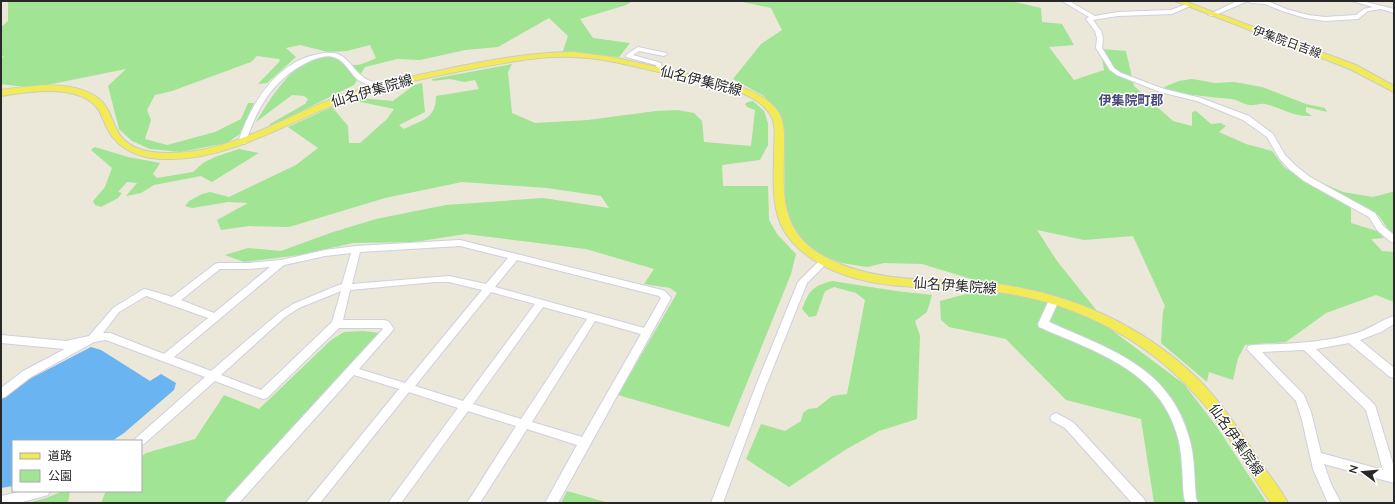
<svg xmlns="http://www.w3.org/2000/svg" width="1395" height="504" font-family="'Nunito Sans','Noto Sans JP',sans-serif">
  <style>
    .green { fill: #a0e494 }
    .water { fill: #69b4f1 }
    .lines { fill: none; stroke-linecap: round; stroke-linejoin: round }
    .minor-casing { stroke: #cfcfe2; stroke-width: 2 }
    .major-casing { stroke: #cbcbcb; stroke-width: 2 }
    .minor { fill: #fff; fill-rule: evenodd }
    .major { fill: #f3eb56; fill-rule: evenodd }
    .labels { text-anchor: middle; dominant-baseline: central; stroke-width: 3; stroke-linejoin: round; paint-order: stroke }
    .far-street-label { font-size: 12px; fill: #282828; stroke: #fff }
    .far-quarter-label { font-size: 13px; font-weight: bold; fill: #484879; stroke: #fff }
    .street-label { font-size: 14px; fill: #282828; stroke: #fff }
  </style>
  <rect width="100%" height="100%" fill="#ebe7d9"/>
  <g class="green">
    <path d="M8,1h625l-7,4 -46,14 13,19 37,5 -11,14 -56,-6 5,-15 -19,-18 -51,29 -33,3 -45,10 -23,-1 -32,8 -11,18 -85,42 1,-3 35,-20 3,-5 -4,-3 -12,-1 -36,27c14,-23 44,-74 77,-65 5,1 7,5 11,6 11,5 22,0 32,-5l-6,-13 -23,6 -19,1 -28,-7 -14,3 10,9 -29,26 -9,1 22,-23 -1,-2 -22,-3 -6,6 -79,29 -17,4 -8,15 4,10 -6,19 22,6 48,-13 26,-13 7,-16h6l-14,31 -13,9 -47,9 -30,-3 -18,-8 -13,-12 -11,-43 18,-17 -94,19 -31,-4v-26l3,-1 -3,-2v-28l7,-6z"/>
    <path d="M738,1h273l30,7 1,14 20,2 12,21 -25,2 25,33 30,-10 -3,-21 25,2 8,35 39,35 19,5v-14l4,-1 15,13 10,-1 5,3 -7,6 27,12 26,7 12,16 33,22 34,19v15l26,8 7,7 -13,1 11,12 12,1v50l-18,-7 -50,18 -40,29 -41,3 -7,13 -5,22 -24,-8 -2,10 -46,-39 2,-32 2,-5 -32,-70 -49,4 -47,-10 20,31 56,70 71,53 33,43 50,76h-113l-13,-84 -75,-19 -60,-61 -57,-12 -8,-7 -1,-19 41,-11 -3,-9 -56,-17 -38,-1 -17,4 -25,-4 -21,-8 -23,-19 -11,-18 -2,-17 -1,-71 -4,-14 -16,-20 -31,-17 28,-35 21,-14 -11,-22z"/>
    <path d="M512,64l-4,8 4,41 23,10 53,-3 68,-9 22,-1 16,3 8,8 2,21 47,4 4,-36 -8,-3 -2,-3 3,-2 5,-1 11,10 4,12v22l-8,15 -38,5 1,21h45l1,34 8,14 19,20 -5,20 -62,153 -111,-32 59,-102 -7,-5 -26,-4 10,-15 -68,-20 -120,-15 -52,8 -61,1 -53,12 -56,7 -19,-7 23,-7 33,3 49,-18 46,-14 70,-14 97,-7 66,10 -8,-12 -54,-8 -85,-6 -77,16 -96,29 -40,-1 -28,4 -4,-10 31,-17 -20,-1 -36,6 -7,-2 4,-5 13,-7 8,-2 19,5 67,-32 22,-17 -30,-21 44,-20 16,19 1,17h11l27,-24 7,-10 -38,-8 3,-3 34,3 21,-16 8,-2 3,29 -26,13 5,4c18,-9 32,-10 32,-33l43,-7 -4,-9 -11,2 -14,-3 -17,2 -1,-2z"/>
    <path d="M1192,79l23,4 19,-1 28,5 44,17 19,4 2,4 -21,-5v5l6,4c-20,1 -29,-8 -47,-12 -5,-1 -11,2 -16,1 -6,-1 -11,-5 -17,-6 -22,-2 -43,-4 -65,-8l-3,-4 15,-6z"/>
    <path d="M95,147l33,10 32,6 -7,11 4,4 36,-6 10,-9 12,-6 24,-8 20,4 -47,29 -11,-6 -47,9 -13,8 -15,3 11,-13 -10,-1 -9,10 4,1 -4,5 -17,9 -6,-2 -2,-4 12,-14 7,-19 -21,-18z"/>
    <path d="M1306,176l37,16 30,5 19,-5 2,1v45l-15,-22 -11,-8 -38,-18z"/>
    <path d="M832,281l64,10 36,4 -5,17 -12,9 5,15 -3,83 -38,12 -34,19 -56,37 -43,-28 15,-35 24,7 16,-10 2,-8 5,-4 9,-1 15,-12 15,-2 18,-94 -9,-7 -22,-6 -9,4 -9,25 -7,1 -7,-8c8,-20 10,-22 30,-28z"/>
    <path d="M363,331l18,2 -156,170h-124l5,-12h35v-34l5,-4 49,-14 29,-44 35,14 72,-69 13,-8z"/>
    <path d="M63,491h7l-2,12h-40l18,-5z"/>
    <path d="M567,491l42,12h-48z"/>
  </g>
  <path class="water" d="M91,347l10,3 49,31 11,-7 15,9 -2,7 -50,43 -12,8h-99v45l-12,2v-89l15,-13z"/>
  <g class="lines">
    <defs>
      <g id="minor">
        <path d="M1062,1h7l26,15 23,-4 53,-2 15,-6h4v2l-18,8 -54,2 -25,4 8,11 2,7 -1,10 12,20 7,5 43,16 37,9 48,18 24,18 12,21 10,10 15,12 65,36 8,13 11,9v8l-3,-1 -14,-12 -8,-13 -65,-36 -15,-12 -10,-11 -12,-21 -24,-17 -46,-19 -37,-9 -43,-17 -7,-5 -14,-22 1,-10 -2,-7 -9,-12 3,-2z"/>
        <path d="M1237,1h11l-35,15 -5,-1z"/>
        <path d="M1248,1h20l18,8 22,6 17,2 31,-2 8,-6 9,-2 -21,-6h10l32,8v4l-13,-4 -13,2 -10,8 -33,2 -20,-3 -23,-7 -17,-7 -14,-1z"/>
        <path d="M638,47l28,6 1,1 -3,2 -25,-5 -6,4 28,8 1,8h-4l-2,-6 -30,-8v-2z"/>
        <path d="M324,53c23,-2 24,12 39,24 6,5 14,5 19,10l-3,2 -2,-1c-7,-3 -14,-4 -20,-9 -7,-6 -12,-18 -21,-21 -8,-4 -19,0 -26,3 -35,16 -53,46 -64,81l-1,2h-6l-1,-2c14,-41 40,-83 86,-89z"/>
        <path d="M460,240l202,50 3,1 6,7 -113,205h-13l32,-58 -50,-16 -47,74h-13l49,-77 -48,-15 -67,92h-13l70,-95 -49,-16 -89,111h-14l93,-114 -45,-14 -115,128h-14l2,-4 156,-170 -1,-1h-43l-72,70 -4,1 -48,-18 -71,63 -3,1v-4h-7l2,-3 69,-61 -99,-37 -12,2 -63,35 -26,20 -4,1v-10l22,-17 42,-22 -64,-6v-8l65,6 23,-5 24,-28 29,-18 3,-1 27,8 43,-33 3,-1h30l33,-3 44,-10 31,-4zM460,246l48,12 -22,26 -37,-8 -97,8 8,-32zM351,253l-9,31 -6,2 -43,18 -14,9 -68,58 -37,-14 110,-92 41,-9zM517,260l142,36 2,2 -17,30 -149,-41zM270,267l-56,46 -33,-13 39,-31h28zM435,282h14l33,8 -77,93 -46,-14 35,-40 -6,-8 -4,-1h-41l7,-30zM341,291l-9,31 -71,68 -40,-15 64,-58 14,-9zM491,292l44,12 -72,97 -48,-15zM146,296l62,22 -44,36 -54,-21h-7l16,-21zM543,307l44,12 -66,100 -48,-15zM595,321l46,13 -59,103 -50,-15z"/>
        <path d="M824,258l5,3 -22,22 -42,105 -42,115h-12l44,-115 43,-106 23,-23z"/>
        <path d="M1054,297l3,1 2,2 -10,22c60,27 120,44 140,115 6,20 5,41 7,61l2,5h-12l-2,-5c-2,-20 -1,-41 -6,-60 -17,-67 -82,-86 -139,-111l-1,-3 11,-24 2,-2z"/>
        <path d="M1394,316v8l-13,8 -21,8 34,28v10l-4,-1 -41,-34 -33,6 59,56 19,62v16l-70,-19 7,20 10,19h-13l-15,-34 -11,-49 -6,-19 -49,-52 1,-3 4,-1c35,-1 71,-2 105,-12 13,-4 24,-13 37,-17zM1304,350l62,60 17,60 -62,-17 -10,-41 -7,-17 -42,-43z"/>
        <path d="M1056,413l17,9 71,77 2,4h-14l-67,-75 -13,-7 -2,-3 2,-3z"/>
        <path d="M23,491h27l-2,4 -29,8h-18v-7z"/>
      </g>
      <g id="major">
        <path d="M1175,1h9l172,64 38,21v6l-44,-23z"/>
        <path d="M574,52l38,5 112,25c20,5 46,14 56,33 5,10 4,24 4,35 -1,50 -4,85 47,110 50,24 104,18 157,23 79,8 154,41 210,96 22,22 40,49 57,75 10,16 25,33 33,49h-17c-21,-29 -37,-62 -60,-90 -54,-70 -136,-114 -224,-122 -49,-5 -98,0 -145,-17 -28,-10 -58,-31 -65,-61 -5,-20 -3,-41 -3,-61 0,-12 3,-28 -4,-38 -5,-8 -15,-15 -24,-19 -23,-12 -50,-14 -74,-20 -33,-7 -65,-17 -99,-18 -36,-2 -72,7 -107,13 -43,9 -86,16 -127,33 -55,21 -107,55 -167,56 -26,1 -53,-6 -65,-31 -5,-10 -7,-20 -16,-26 -22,-17 -64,-10 -90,-6v-6c30,-4 71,-11 97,8 11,8 13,21 19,32 9,19 31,23 50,23 62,1 114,-35 170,-56 37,-13 76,-21 114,-29 41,-8 82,-16 123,-16z"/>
      </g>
    </defs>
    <use href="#minor" class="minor-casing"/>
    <use href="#major" class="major-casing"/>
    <use href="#minor" class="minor"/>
    <use href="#major" class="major"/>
  </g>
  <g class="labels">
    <g class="far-street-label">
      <text transform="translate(1287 42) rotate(20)">伊集院日吉線</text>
    </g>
    <g class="far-quarter-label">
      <text x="1131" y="101">伊集院町郡</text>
    </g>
    <g class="street-label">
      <text transform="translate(701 81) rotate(14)">仙名伊集院線</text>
      <text transform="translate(372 91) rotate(-16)">仙名伊集院線</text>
      <text transform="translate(955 286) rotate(4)">仙名伊集院線</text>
      <text transform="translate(1236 440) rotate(55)">仙名伊集院線</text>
    </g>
  </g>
  <rect width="1395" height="504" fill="none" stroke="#282828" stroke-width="4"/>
  <rect x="12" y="440" width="130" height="52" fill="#ffffff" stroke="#a9a9a9"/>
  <rect x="20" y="453" width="20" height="6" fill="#f3eb56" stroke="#a9a9a9"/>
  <text x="48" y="460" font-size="12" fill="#282828">道路</text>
  <rect x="20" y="470" width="20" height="12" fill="#a0e494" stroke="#a9a9a9"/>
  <text x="48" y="480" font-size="12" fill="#282828">公園</text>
  <g transform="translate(1363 472) rotate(286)" stroke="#ffffff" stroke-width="3" paint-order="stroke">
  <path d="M0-3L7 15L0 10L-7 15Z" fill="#282828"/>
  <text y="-6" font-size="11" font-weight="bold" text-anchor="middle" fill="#282828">N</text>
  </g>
</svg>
